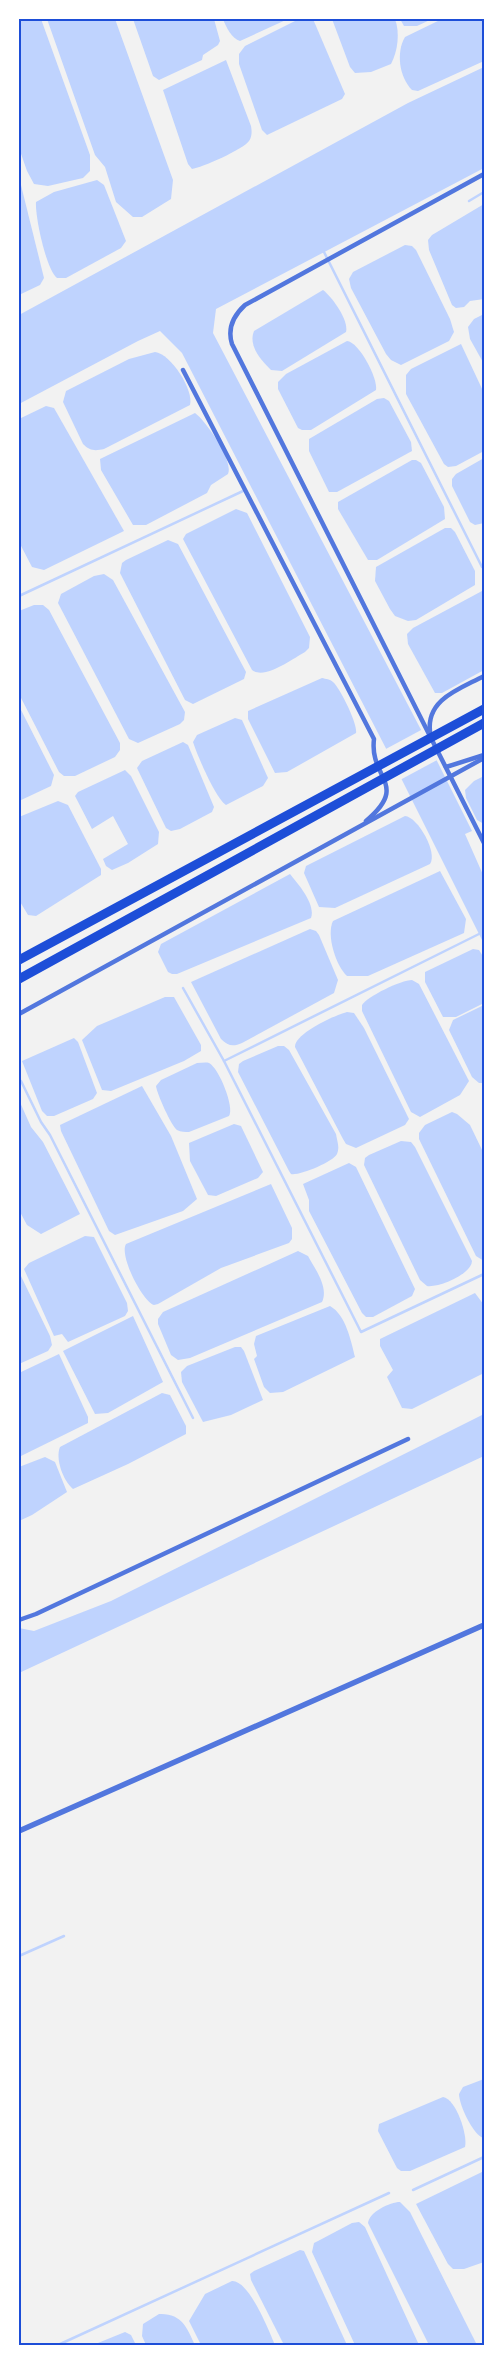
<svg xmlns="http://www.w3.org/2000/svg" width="503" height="2364" font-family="Jost,sans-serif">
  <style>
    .water { fill: #bfd3fe }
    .pier { fill: #f2f2f2 }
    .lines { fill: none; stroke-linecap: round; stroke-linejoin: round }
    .stream { stroke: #bfd3fe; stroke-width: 2.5 }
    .minor { stroke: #5277de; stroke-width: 4.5 }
    .tertiary { stroke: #5277de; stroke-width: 5.5 }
    .motorway { stroke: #1d4ed8; stroke-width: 9 }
    .neatline { fill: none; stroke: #1d4ed8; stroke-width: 2 }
  </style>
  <rect width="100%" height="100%" fill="#f2f2f2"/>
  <g class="water">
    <path d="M19,19h22l49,136v16l-7,7 -35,8 -14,-2 -7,-13 -8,-23z"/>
    <path d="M47,19h68l58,161 -2,19 -29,18h-9l-17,-15 -11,-35 -10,-12z"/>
    <path d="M133,19h81l6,22 -2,4 -15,10 -1,5 -43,20 -6,-4z"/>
    <path d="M223,19h65l-48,22c-8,-2 -14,-14 -17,-22z"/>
    <path d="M299,19h14l32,75 -3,5 -75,36 -5,-5 -23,-66v-10l6,-8z"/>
    <path d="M332,19h63c5,13 3,32 -4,45l-20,8 -16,1 -5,-6z"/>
    <path d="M400,19h32l-15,7h-13z"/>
    <path d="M442,19h42v42l-66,30 -6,-1c-13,-13 -16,-38 -7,-53z"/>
    <path d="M226,60l25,66c1,5 1,11 -2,15 -5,8 -48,27 -57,28l-4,-5 -25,-74z"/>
    <path d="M484,67v101l-268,141 -3,24 216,412 43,86 -7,3 19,43v67l-90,-180 -212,-411 -22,-22 -22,10 -119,63v-89l389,-212z"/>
    <path d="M19,177l25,101 -4,7 -21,10z"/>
    <path d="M97,180l7,5 22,56 -5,7 -55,30h-9c-11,-9 -22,-61 -21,-76l18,-10z"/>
    <path d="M484,204v95l-14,2 -6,6 -8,1 -4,-3 -23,-55 -1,-10 4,-5z"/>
    <path d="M405,245l7,1 4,4 34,69 4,13 -5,9 -48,24 -10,-5 -5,-6 -35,-66 -2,-9 4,-7z"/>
    <path d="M323,290c9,7 26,30 23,42l-64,39 -11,-1c-10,-10 -23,-24 -17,-39z"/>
    <path d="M484,314v50l-14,-25 -2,-12 6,-8z"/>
    <path d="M347,341c12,1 31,37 29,49l-65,40h-9l-4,-2 -20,-39v-7l8,-8z"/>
    <path d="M461,344l23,49v58l-28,15 -8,1 -4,-3 -38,-70v-19l5,-6z"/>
    <path d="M155,352c16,2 39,38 35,53l-86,44c-9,2 -14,2 -21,-5l-20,-42 3,-11 63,-32z"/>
    <path d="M384,398l5,3 22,41 1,9 -75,41h-8l-20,-41v-12l68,-40z"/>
    <path d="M46,406l8,2 70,123 -80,39 -12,-3 -13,-25v-123z"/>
    <path d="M195,413c11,8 39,48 33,61l-17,11 -4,8 -61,32h-13l-32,-55 -1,-11z"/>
    <path d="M484,458v65l-9,2 -5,-3 -18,-36v-7l4,-5z"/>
    <path d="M412,460h4l5,3 23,44 1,12 -68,41h-9l-30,-51v-7z"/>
    <path d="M236,509l11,4 63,124 -1,11 -4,4c-13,7 -40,28 -53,18l-69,-131 3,-5z"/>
    <path d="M445,528h6l4,4 20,39v14l-59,35 -8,1 -13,-5 -5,-7 -15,-28 1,-14z"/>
    <path d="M168,540l10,4 68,128 -2,7 -51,25 -8,-4 -65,-127 2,-10 4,-3z"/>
    <path d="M104,574l9,6 72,132 -1,8 -4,4 -42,19 -9,-4 -71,-136 3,-9 33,-18z"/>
    <path d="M482,591l2,2v77l-42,23h-7l-27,-49 -1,-10 6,-6z"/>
    <path d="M34,605h9l6,5 71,133v7l-5,7 -40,19h-11l-5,-4 -40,-78v-83z"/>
    <path d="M322,678c4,1 8,1 11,4 7,6 25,42 23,51l-69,39 -12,1 -27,-54v-8z"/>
    <path d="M19,706l35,69 -3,11 -32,15z"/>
    <path d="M235,718l7,2 26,58 -5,8 -37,19c-10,-6 -29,-50 -33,-63l4,-7z"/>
    <path d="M183,742l5,3 26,62 -2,5 -32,17 -9,2 -5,-3 -29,-60 5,-7z"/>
    <path d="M125,770l6,6 28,56 -1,12 -30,19 -16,7 -6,-4 -3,-7 25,-15 -15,-28 -21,13 -17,-33 3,-4z"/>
    <path d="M484,776v48l-7,-4 -11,-22 -1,-8 9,-9z"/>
    <path d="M58,801l10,4 33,64v6l-65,41 -8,-1 -9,-15v-83z"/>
    <path d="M405,816c13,1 33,37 25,48l-95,44 -16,-1 -15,-34 2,-7z"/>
    <path d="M440,871l26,48 -2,14 -96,43h-21c-11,-10 -21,-41 -14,-55z"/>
    <path d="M290,874c8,10 26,30 21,44l-134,56h-5l-4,-2 -10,-20 3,-8z"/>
    <path d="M310,929l6,2 3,4 19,45 -4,13 -92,50c-9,4 -14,3 -21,-4l-30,-57z"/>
    <path d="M473,949l6,1 5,8v45l-28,14h-13l-18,-35v-10z"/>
    <path d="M412,980l7,4 50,97 -9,14 -40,22 -9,-5 -49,-101v-6c6,-9 39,-25 50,-25z"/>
    <path d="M165,997h9l27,48v6l-17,10 -73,30 -9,-1 -20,-50 15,-14z"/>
    <path d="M484,1005v78h-5l-7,-6 -23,-47 4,-10z"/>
    <path d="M347,1012l7,1 10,15 45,91 -4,6 -49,23 -10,-4 -3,-5 -48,-92c-1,-13 40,-32 52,-35z"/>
    <path d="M74,1038l4,4 19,51 -4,6 -39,17h-7l-5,-5 -20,-50z"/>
    <path d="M278,1046h6l5,4 47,84c1,7 4,13 1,20 -4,8 -38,22 -46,20l-2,-3 -51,-99 1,-8 4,-3z"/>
    <path d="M197,1063c4,0 9,-1 12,0 10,5 26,45 20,53l-40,16c-4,0 -8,0 -12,-2 -6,-5 -20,-36 -21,-44l5,-6z"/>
    <path d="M142,1086l29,50 26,63 -14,12 -68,24 -6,-4 -48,-100 -1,-6z"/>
    <path d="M19,1100l12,27 12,15 37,72 -39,20 -14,-9 -8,-15z"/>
    <path d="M452,1112l5,2 13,11 14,29v107l-8,-5 -57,-117v-6l6,-8z"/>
    <path d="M234,1124l7,2 22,46 -5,6 -42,18 -8,-1 -18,-34 -1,-18z"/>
    <path d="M401,1141l10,1 4,5 57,114c0,13 -34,27 -45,25l-7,-6 -56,-115 1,-7 4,-3z"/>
    <path d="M349,1163l7,4 59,122 -3,7 -39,21h-7l-4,-4 -53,-102v-11l-6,-16z"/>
    <path d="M271,1184l21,44v11l-3,4 -68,25 -63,36 -4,1c-12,-4 -35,-50 -28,-61z"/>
    <path d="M85,1236l9,1 33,66 1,8 -3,5 -57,26 -6,-8 -8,2 -30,-67 5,-6z"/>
    <path d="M298,1251l10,5c7,13 21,31 14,46l-132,56 -12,2 -7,-5 -13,-31v-5l5,-7z"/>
    <path d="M19,1272l31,64 2,9 -4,6 -29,13z"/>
    <path d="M475,1293l9,12v68l-72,36 -10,-1 -15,-31 6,-7 -13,-24v-7z"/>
    <path d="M330,1306c16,9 21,35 25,51l-72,35 -13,1 -6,-6 -10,-28 3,-3 -3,-12 2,-8z"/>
    <path d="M133,1316l30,66 -55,31 -13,1 -32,-63z"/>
    <path d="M235,1347h6l3,4 19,49 -32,15 -28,7 -21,-40 -1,-10 6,-6z"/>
    <path d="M59,1354l29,63v6l-67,33 -2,-1v-82z"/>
    <path d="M162,1393l8,2 16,31v8l-58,30 -55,25c-10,-8 -18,-31 -13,-42z"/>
    <path d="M484,1414v42l-465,217v-45l15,3 77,-30z"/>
    <path d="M45,1457l10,5 12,30 -35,23 -13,6v-54z"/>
    <path d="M484,2079v59c-10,-1 -25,-33 -25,-44l4,-7z"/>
    <path d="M443,2097c13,2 25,38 22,50l-55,24h-9l-4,-3 -19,-37 1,-7z"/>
    <path d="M484,2171v91l-20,7h-11l-5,-5 -32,-60z"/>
    <path d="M400,2202l10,10 67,133h-48l-61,-122c1,-11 22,-21 32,-21z"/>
    <path d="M359,2222l6,5 54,118h-64l-43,-93 2,-9 4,-2 34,-18z"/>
    <path d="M300,2250l4,1 43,94h-63l-33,-65 -1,-6 4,-3z"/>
    <path d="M232,2281c17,-1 37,50 43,64h-74l-12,-24 16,-27z"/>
    <path d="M159,2314c23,-1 28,14 36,31h-49l-4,-9 1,-12z"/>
    <path d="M125,2332l6,3 5,10h-43z"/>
  </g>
  <path class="pier" d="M423,729l16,30 -39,21 -16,-30z"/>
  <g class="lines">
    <g class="stream">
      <path d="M469,201l15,-9"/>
      <path d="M323,250l159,317"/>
      <path d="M19,596l224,-105"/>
      <path d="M183,988l41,73 137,271 123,-58"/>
      <path d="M224,1061l257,-128"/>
      <path d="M19,1082l2,-1 20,41 9,13 143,283"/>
      <path d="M19,1956l45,-20"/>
      <path d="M413,2190l71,-33"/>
      <path d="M58,2345l331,-152"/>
    </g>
    <g class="minor">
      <path d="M484,174l-239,131c-12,11 -18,23 -13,39l252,499"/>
      <path d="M183,370l191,369c-5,40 36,45 -8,82"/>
      <path d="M430,732c-4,-33 30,-43 54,-56"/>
      <path d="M446,767l38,-12"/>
      <path d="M19,1014l465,-256"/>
      <path d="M19,1620l17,-6 372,-175"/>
    </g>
    <path class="tertiary" d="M19,1831l465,-206"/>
    <g class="motorway">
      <path d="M19,960l465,-251"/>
      <path d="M19,979l465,-256"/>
    </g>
  </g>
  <rect width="503" height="2364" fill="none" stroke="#ffffff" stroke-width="40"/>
  <rect x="20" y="20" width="463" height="2324" class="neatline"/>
</svg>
